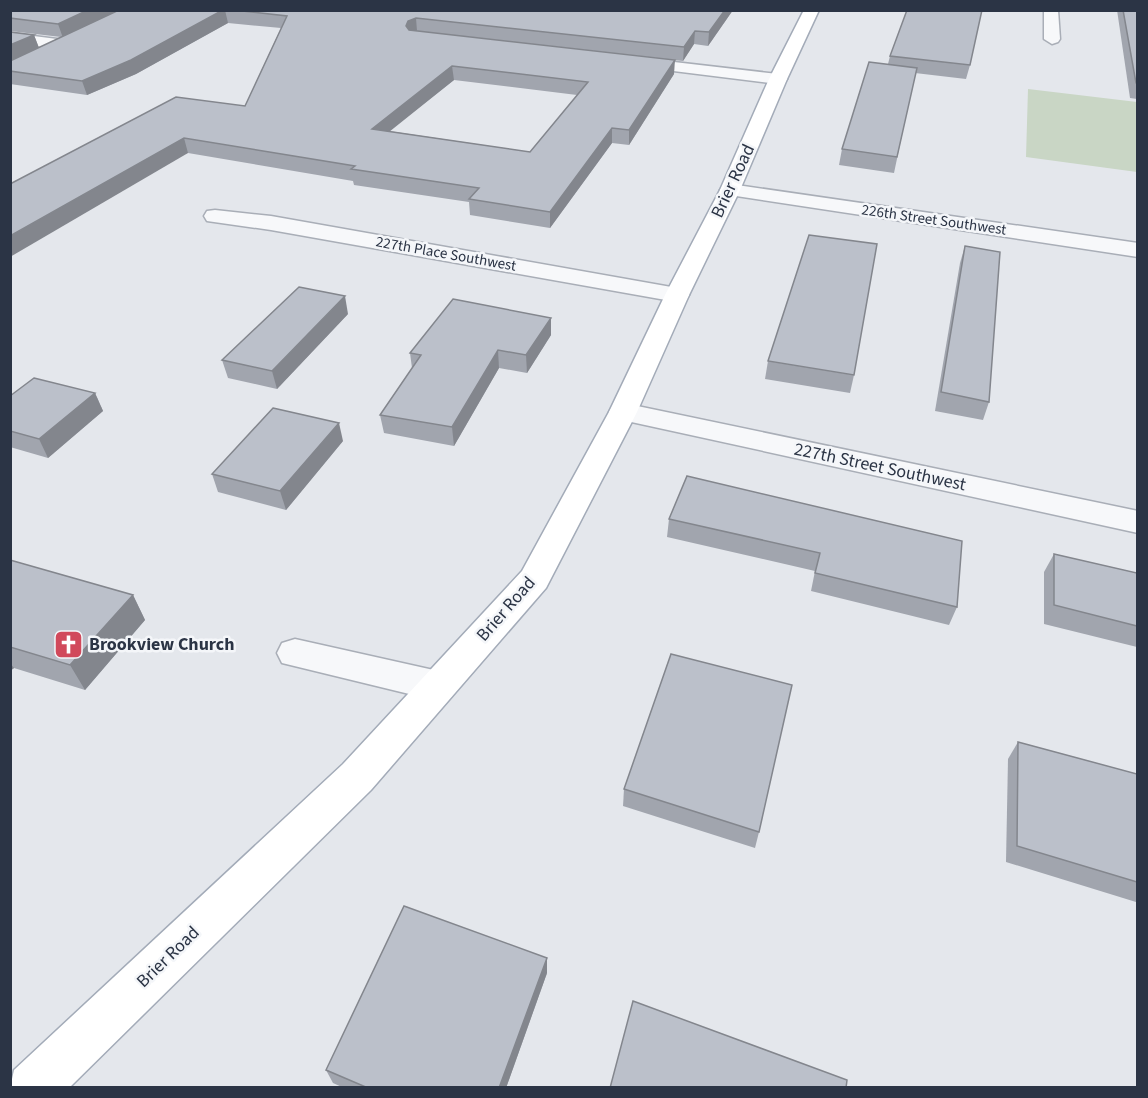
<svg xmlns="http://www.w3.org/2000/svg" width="1148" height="1098" font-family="'Source Sans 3',sans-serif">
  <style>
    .green { fill: #c9d6c5 }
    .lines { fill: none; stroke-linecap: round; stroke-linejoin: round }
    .minor-casing { stroke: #a9aeb7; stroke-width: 3 }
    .major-casing { stroke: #a3abb8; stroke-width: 3 }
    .minor { fill: #f7f8fa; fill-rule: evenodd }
    .major { fill: #fff; fill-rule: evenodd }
    .wall { fill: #a1a5ae; fill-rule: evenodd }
    .shaded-wall { fill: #83868d }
    .building { fill: #bbc0ca; stroke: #83868d; stroke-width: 1.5; fill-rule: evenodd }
    .labels { text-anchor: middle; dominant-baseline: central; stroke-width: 5; stroke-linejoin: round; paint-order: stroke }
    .far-street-label { font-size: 15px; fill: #2b3445; stroke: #f4f6f9 }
    .street-label { font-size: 18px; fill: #2b3445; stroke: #f4f6f9 }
    .poi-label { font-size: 18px; font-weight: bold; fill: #2b3445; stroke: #f4f6f9; text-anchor: start }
  </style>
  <rect width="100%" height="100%" fill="#e4e7ec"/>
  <path class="green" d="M1028,89l109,13v70l-111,-15z"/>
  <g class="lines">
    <defs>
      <g id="minor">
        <path d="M1044,10h14l2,29 -2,3 -6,2 -8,-5z"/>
        <path d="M10,33l55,7 8,5 -8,5 -55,-7z"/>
        <path d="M631,57l147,17 6,1 3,4 -3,4 -6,1 -153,-19 -2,-3z"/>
        <path d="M730,184l408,59v14l-415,-63 -3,-4 3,-4z"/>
        <path d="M215,210l56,6 406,72 9,2 3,5 -3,5 -9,2 -406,-72 -64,-9 -3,-5 3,-5z"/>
        <path d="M623,403l515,108v22l-525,-115 -4,-6 4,-6z"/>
        <path d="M295,639l143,32 13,4 6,11 -6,11 -13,4 -156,-38 -5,-10 5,-10z"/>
      </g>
      <path id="major" d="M804,10h15l-32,69 -47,111 -51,105 -52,117 -91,176 -175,202 -302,298h-59l4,-18 329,-306 179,-193 87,-159 56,-117 55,-105 49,-111z"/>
    </defs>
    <use href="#minor" class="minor-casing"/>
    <use href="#major" class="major-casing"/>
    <use href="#minor" class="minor"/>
    <use href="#major" class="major"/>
  </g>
  <g class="wall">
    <path d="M10,10h723l-25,36 -14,-2 -11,17 -266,-30 257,43 -45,71 -17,-2 -62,85 -80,-13 -1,-13 -115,-17 -1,-4 -165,-28 -178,31 235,-78 36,-78 -53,-5 -92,51 -49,21 -77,-11v-13l24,-36 5,13 22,-11 -51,-6zM454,80l123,15 -47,57 -141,-21z"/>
    <path d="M1117,10h20v89l-7,-1z"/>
    <path d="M890,56l80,9 -4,14 -51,-6 -21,100 -55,-8 3,-16 46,-85z"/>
    <path d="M965,246l24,156 -6,18 -48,-9 25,-148z"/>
    <path d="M348,314l-71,75 -49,-11 -6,-18z"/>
    <path d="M551,318v17l-24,38 -28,-5 -45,78 -70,-13 -4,-18 32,-47 -2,-15z"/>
    <path d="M768,361l86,14 -4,18 -85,-14z"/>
    <path d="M95,393l8,18 -55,47 -38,-11v-51z"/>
    <path d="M343,441l-57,69 -68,-18 -6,-18z"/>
    <path d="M687,476l270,131 -8,18 -138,-34 4,-20 -148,-34 2,-18z"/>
    <path d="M1054,554l83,19v74l-93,-23v-52z"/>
    <path d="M10,560l123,35 12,25 -60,70 -71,-22 -4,3z"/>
    <path d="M1018,742l119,32v127l-1,1 -130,-40 2,-103z"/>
    <path d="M624,789l135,43 -4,16 -132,-42z"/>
    <path d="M547,973l-41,115h-162l-11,-5 -7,-13z"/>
  </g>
  <g class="shaded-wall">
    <path d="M88,10h31l-56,28 -5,-14z"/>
    <path d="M223,10h2l3,13 -92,51 -49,21 -5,-14z"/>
    <path d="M725,10h8l-25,36 1,-14z"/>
    <path d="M416,18l1,13 -8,3 -3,-8 2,-5z"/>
    <path d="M695,31l-1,13 -11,17 1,-14z"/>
    <path d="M34,35l5,13 -29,13v-16z"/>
    <path d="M675,60l-1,14 -45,71v-15z"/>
    <path d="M452,66l2,14 -80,64 -2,-15z"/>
    <path d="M612,128v15l-62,85v-16z"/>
    <path d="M184,138l4,15 -178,104v-21z"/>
    <path d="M345,296l3,18 -71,75 -5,-18z"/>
    <path d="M551,318v17l-24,38 -1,-18z"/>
    <path d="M498,350l1,18 -45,78 -2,-19z"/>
    <path d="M95,393l8,18 -55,47 -9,-19z"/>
    <path d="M339,423l4,18 -57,69 -6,-19z"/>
    <path d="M133,595l12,25 -60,70 -15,-25z"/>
    <path d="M10,663l4,5 -4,3z"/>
    <path d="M547,958v15l-41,115h-7z"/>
  </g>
  <g class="building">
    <path d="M10,10h78l-30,14 -48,-6z"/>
    <path d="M119,10h104l-92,50 -49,21 -72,-10v-10z"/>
    <path d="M233,10h492l-16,22 -14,-1 -11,16 -268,-29 -8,3 -2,5 3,4 266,30 -46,70 -17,-2 -62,84 -81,-13 10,-11 -128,-19 4,-3 -171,-28 -174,98v-52l166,-87 69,9 42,-90zM452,66l136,16 -58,70 -158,-23z"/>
    <path d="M907,10h75l-12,55 -80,-9z"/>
    <path d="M1123,10h14v74l-1,-1z"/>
    <path d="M10,32l24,3 -24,10z"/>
    <path d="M869,62l48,6 -20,89 -55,-8z"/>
    <path d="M809,235l68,9 -23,131 -86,-14z"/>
    <path d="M965,246l35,6 -11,150 -48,-10z"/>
    <path d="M299,287l46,9 -73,75 -50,-11z"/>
    <path d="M453,299l98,19 -25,37 -28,-5 -46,77 -72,-12 41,-60 -11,-2z"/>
    <path d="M34,378l61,15 -56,46 -29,-8v-35z"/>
    <path d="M273,408l66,15 -59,68 -68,-17z"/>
    <path d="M687,476l275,65 -5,66 -142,-34 5,-20 -151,-34z"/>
    <path d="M1054,554l83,19v53l-83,-21z"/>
    <path d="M10,560l123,35 -63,70 -60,-18z"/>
    <path d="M671,654l121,31 -33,147 -135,-43z"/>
    <path d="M1018,742l119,32v108l-120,-36z"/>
    <path d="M404,906l143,52 -48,130h-131l-42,-18z"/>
    <path d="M633,1001l214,79 -1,8h-236z"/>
  </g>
  <defs>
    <symbol id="church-square" viewBox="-11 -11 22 22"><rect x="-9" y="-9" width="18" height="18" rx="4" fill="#d1495b" stroke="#f4f6f9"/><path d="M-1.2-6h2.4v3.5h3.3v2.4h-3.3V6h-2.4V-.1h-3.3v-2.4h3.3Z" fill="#fff"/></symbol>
  </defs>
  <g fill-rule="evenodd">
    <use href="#church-square" x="52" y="628" width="33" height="33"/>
  </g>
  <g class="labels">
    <g class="far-street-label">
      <text transform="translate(934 220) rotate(8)">226th Street Southwest</text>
      <text transform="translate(446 254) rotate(10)">227th Place Southwest</text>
    </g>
    <g class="street-label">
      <text transform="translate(733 181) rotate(-65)">Brier Road</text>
      <text transform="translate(880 467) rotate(12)">227th Street Southwest</text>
      <text transform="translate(506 609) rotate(-49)">Brier Road</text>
      <text transform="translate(168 957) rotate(-44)">Brier Road</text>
    </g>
    <g class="poi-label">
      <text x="89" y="644">Brookview Church</text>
    </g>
  </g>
  <rect width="1148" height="1098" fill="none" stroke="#2b3445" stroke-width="24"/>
</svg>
